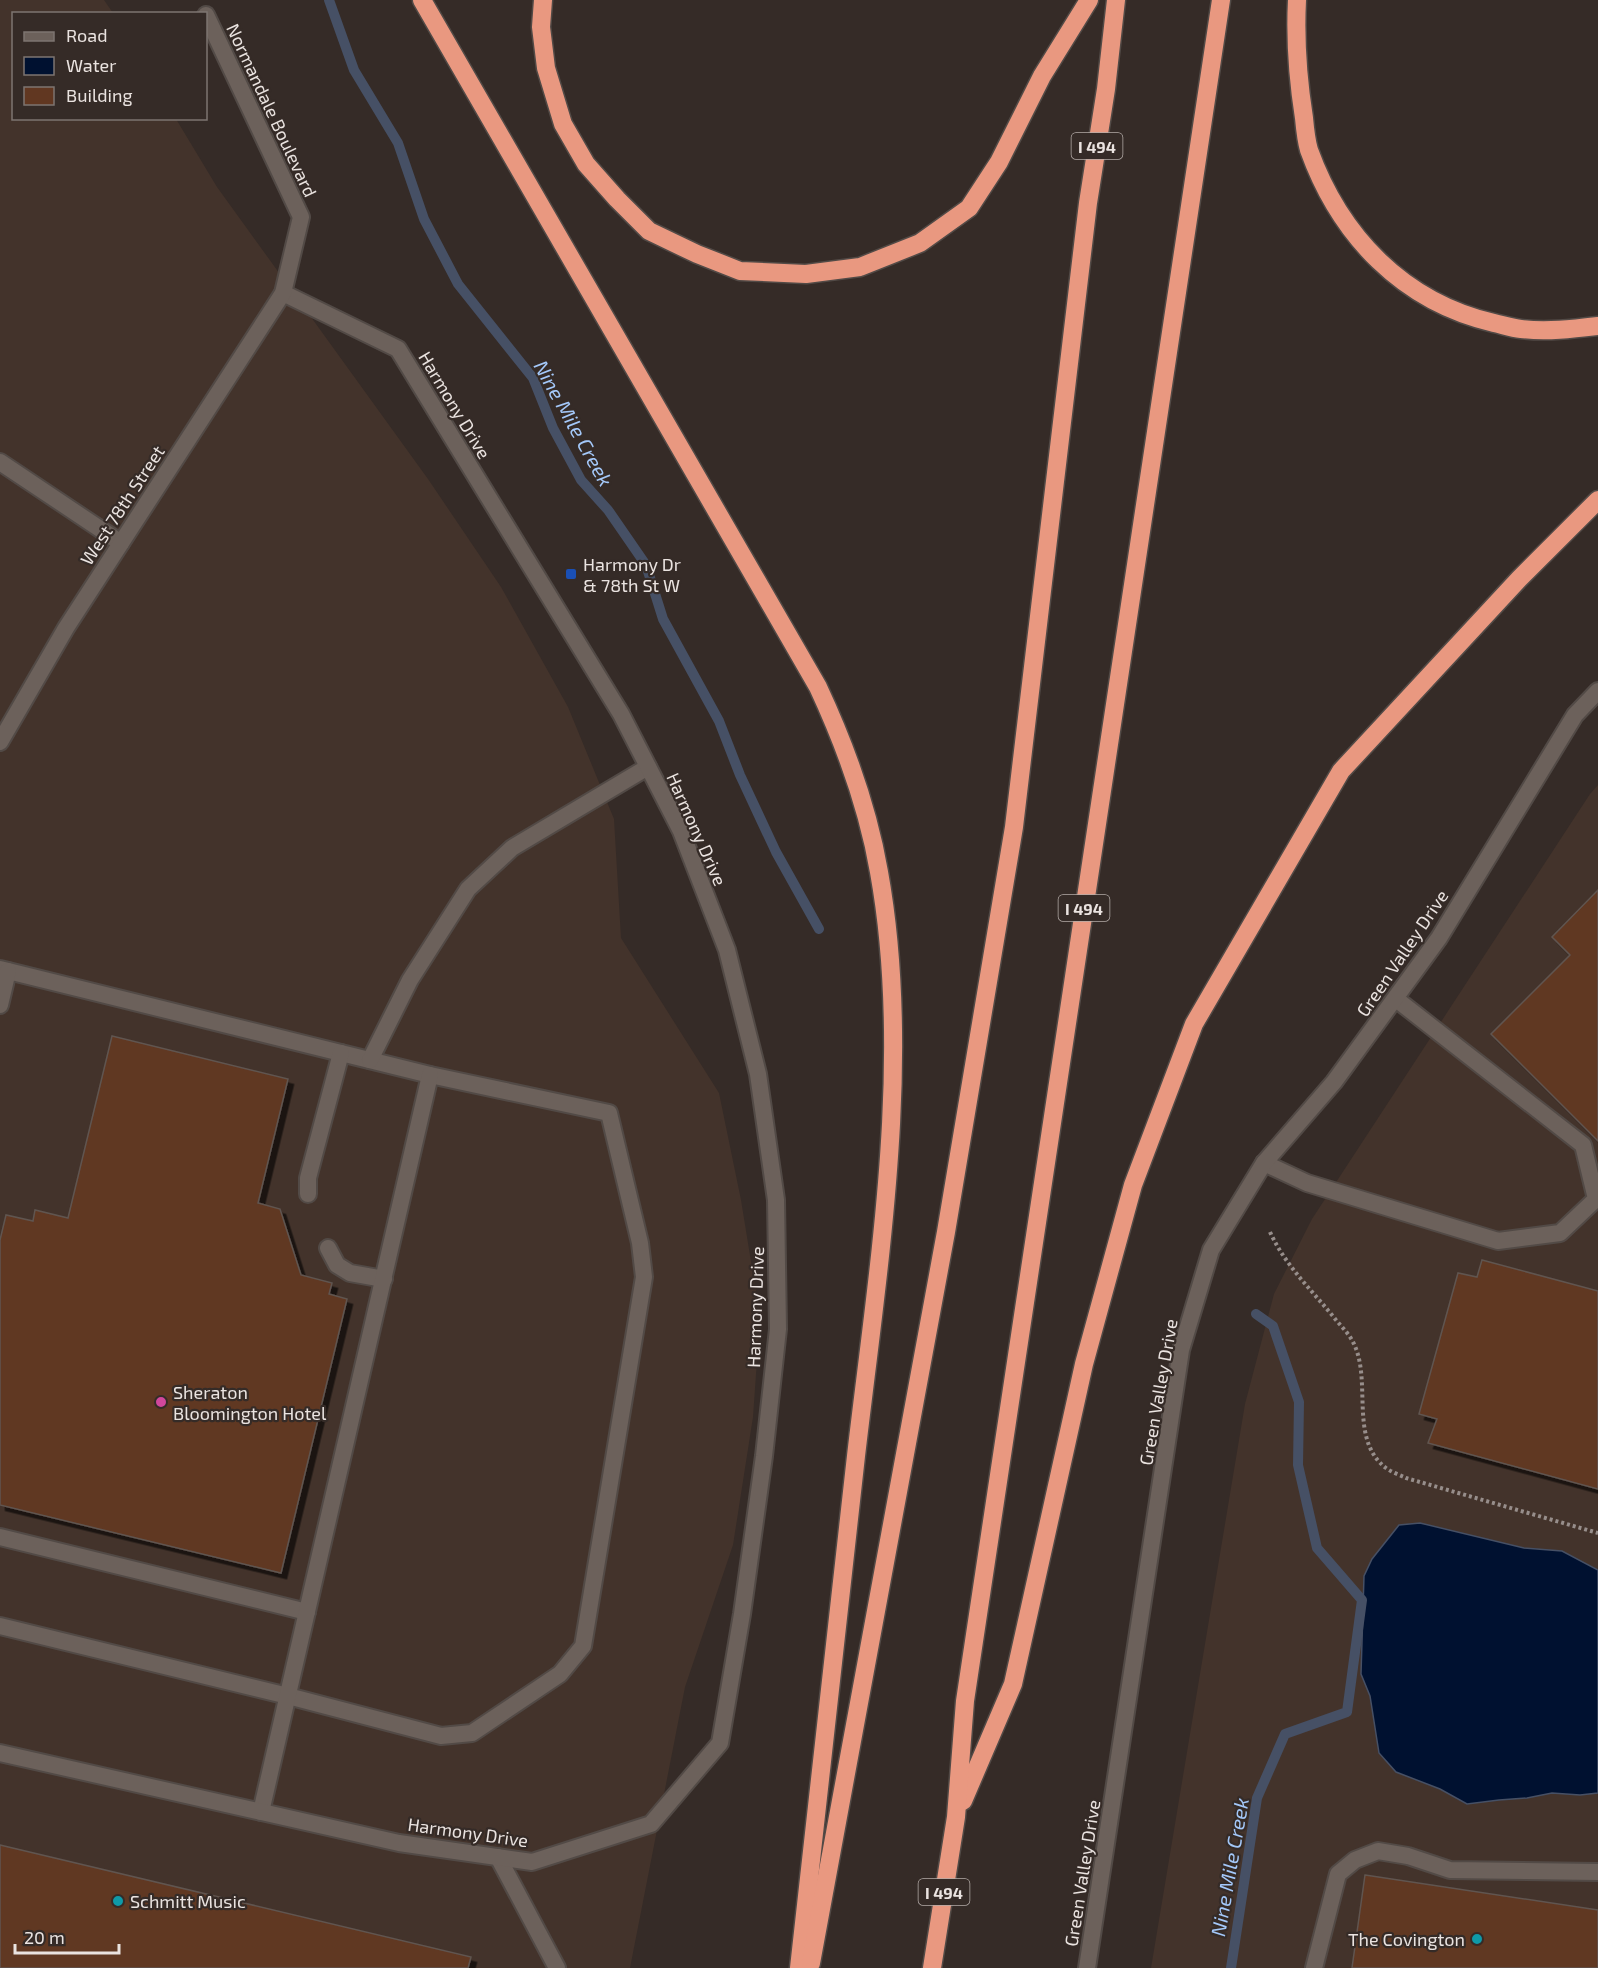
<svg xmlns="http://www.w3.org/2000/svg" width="1598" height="1968" font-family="'Exo 2',sans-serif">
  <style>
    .built { fill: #43332b }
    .water { fill: #001130; stroke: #465065; stroke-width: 1.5 }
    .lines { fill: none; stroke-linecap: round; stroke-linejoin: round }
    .stream { stroke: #465065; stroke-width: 10 }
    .building { fill: #613721; stroke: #605550; stroke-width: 1.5; filter: url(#shadow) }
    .service-casing { stroke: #524a46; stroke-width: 20 }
    .minor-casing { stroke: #524a46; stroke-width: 20 }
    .tertiary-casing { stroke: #524a46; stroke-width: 20 }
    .motorway-casing { stroke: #524a46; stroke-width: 21 }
    .path { stroke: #978e8b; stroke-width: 4; stroke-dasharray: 3 3; stroke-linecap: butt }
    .service { stroke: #6c615b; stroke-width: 16 }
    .minor { stroke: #6c615b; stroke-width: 16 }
    .tertiary { stroke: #6c615b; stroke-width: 16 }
    .motorway { stroke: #e99880; stroke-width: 18 }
    .transit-dot { fill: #1a4fb4; stroke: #352b27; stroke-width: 2 }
    .hotel-dot { fill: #d1479c; stroke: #352b27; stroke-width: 2 }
    .culture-dot { fill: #0f9aa8; stroke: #352b27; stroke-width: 2 }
    .labels { text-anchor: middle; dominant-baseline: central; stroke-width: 4.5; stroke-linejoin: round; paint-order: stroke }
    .shield { fill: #352b27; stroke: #b4aca8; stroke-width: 1.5 }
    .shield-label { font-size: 16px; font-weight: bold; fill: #eae3e0 }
    .street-label { font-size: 18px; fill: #eae3e0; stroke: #352b27 }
    .poi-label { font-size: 18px; fill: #eae3e0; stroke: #352b27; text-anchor: start }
    .water-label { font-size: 20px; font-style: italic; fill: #a4c8f9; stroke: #352b27 }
  </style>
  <defs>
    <filter id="shadow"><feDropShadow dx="5.5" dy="5.5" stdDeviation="0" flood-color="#0009"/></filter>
  </defs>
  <rect width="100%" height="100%" fill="#352b27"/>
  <g class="built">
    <path d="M0,0h104l9,13 -99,1v104l162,1 41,68 211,292 73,108 67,120 46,112 7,119 98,155 22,107 19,117 -7,100 -20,128 -48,142 -55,281h-630z"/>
    <path d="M1598,785v1183h-447l94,-564 29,-110 38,-75 278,-425z"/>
  </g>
  <path class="water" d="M1420,1523l104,25 38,3 36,19v223l-18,2 -28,-2 -25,5 -28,2 -32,4 -27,-15 -44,-17 -17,-19 -9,-57 -9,-22 3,-98 8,-17 27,-34z"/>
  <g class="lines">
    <g class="stream">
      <path d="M329,0l25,70 44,73 26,76 34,65 75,94 20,50 28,52 27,30 38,55 17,54 56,102 21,54 36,77 43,77"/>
      <path d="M1231,1968l26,-170 28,-64 62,-22 15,-112 -45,-52 -19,-83 1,-63 -26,-76 -17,-12"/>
    </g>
  </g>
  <g class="building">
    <path d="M1598,890v251l-107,-107 79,-79 -18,-18z"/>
    <path d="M112,1036l176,43 -30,124 22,6 21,66 31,8 -3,11 18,5 -66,274 -281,-68v-265l6,-25 27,6 2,-11 33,8z"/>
    <path d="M1482,1260l116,31v198l-170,-46 9,-24 -18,-5 39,-141 19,4z"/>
    <path d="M0,1845l471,112 -3,11h-468z"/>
    <path d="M1365,1875l233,35v58h-246z"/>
  </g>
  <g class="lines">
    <defs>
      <g id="service">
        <path d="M0,462l121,81"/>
        <path d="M0,969l430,106 179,38 31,130 4,34 -61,369 -23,28 -88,59 -31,3 -153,-40 -288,-70"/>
        <path d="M0,1005l8,-34"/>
        <path d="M370,1060l40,-80 58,-91 44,-41 136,-81"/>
        <path d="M1264,1163l43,20 191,58 62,-8 36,-34 -13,-54 -187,-146"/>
        <path d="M308,1194v-16l33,-125"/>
        <path d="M328,1248l9,17 13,8 34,6"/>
        <path d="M0,1537l307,75"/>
        <path d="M261,1812l169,-737"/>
        <path d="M498,1857l59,111"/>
        <path d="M1314,1968l24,-94 17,-14 23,-9 30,5 42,14 148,2"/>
      </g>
      <g id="minor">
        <path d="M0,1753l399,90 133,19 119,-38 69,-81 22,-129 22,-158 14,-127 -2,-129 -18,-126 -31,-124 -46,-119 -60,-117 -223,-365 -115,-56"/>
        <path d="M1087,1968l94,-618 30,-100 53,-87 70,-81 105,-144 136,-223 23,-24"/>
      </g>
      <path id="tertiary" d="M0,742l66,-114 217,-335 18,-76 -95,-202"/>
      <g id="motorway">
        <path d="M422,0l396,687c27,58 50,121 61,185 34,188 -1,395 -23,584 -19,171 -38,341 -57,512"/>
        <path d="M543,0l-2,27 5,41 17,56 23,40 31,35 32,32 48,23 43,17 66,3 54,-7 60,-24 49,-35 30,-46 43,-86 47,-76"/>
        <path d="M1297,0c-2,39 1,80 7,118 1,11 2,22 5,32 31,86 94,152 185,173 9,2 18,5 27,6 25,3 52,0 77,-3"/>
        <path d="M963,1801l50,-117 71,-320 49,-179 61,-161 147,-253 178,-192 79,-79"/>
        <path d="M811,1963l135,-731 68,-405 74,-624 18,-114 10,-89"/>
        <path d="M932,1968l24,-151 9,-116 256,-1701"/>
      </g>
    </defs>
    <use href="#service" class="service-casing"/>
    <use href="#minor" class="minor-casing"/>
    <use href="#tertiary" class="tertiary-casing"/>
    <use href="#motorway" class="motorway-casing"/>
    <path class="path" d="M1270,1232c16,35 43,59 66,88 6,7 13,14 17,22 20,38 -5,97 33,126 5,4 14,7 20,10l192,55"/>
    <use href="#service" class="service"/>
    <use href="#minor" class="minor"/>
    <use href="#tertiary" class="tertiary"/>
    <use href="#motorway" class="motorway"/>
  </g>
  <rect class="transit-dot" x="565" y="568" width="12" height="12" rx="3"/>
  <circle class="hotel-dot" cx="161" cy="1402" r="6"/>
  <g class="culture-dot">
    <circle cx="118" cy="1901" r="6"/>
    <circle cx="1477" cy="1939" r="6"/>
  </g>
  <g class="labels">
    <g class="shield">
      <rect x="1071.5" y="133" width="51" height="26" rx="4.5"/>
      <rect x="1058.5" y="895" width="51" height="26" rx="4.5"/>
      <rect x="918.5" y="1879" width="51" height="26" rx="4.5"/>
    </g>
    <g class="shield-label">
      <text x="1097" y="146">I 494</text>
      <text x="1084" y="908">I 494</text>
      <text x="944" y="1892">I 494</text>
    </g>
    <g class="street-label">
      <text transform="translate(272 110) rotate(65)">Normandale Boulevard</text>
      <text transform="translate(455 405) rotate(59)">Harmony Drive</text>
      <text transform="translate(122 505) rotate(-57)">West 78th Street</text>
      <text transform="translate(697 829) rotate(66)">Harmony Drive</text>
      <text transform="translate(1402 953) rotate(-56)">Green Valley Drive</text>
      <text transform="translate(755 1307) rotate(-88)">Harmony Drive</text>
      <text transform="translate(1158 1392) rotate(-80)">Green Valley Drive</text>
      <text transform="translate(468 1832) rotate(8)">Harmony Drive</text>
      <text transform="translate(1082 1873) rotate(-81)">Green Valley Drive</text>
    </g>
    <g class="poi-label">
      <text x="583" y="564">Harmony Dr<tspan x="583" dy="21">&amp; 78th St W</tspan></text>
      <text x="173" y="1392">Sheraton<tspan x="173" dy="21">Bloomington Hotel</tspan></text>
      <text x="130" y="1901">Schmitt Music</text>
      <text x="1465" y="1939" text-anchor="end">The Covington</text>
    </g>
    <g class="water-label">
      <text transform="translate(574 423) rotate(61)">Nine Mile Creek</text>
      <text transform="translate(1229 1867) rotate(-80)">Nine Mile Creek</text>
    </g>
  </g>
  <rect x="12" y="12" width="195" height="108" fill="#352b27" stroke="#7d7571" stroke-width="1.5"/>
  <rect x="24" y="32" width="30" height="9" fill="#6c615b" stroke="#7d7571" stroke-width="1.5"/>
  <text x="66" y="42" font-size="18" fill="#eae3e0">Road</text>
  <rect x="24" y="57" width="30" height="18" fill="#001130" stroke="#7d7571" stroke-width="1.5"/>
  <text x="66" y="72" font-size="18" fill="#eae3e0">Water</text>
  <rect x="24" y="87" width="30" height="18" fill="#613721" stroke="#7d7571" stroke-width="1.5"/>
  <text x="66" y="102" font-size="18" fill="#eae3e0">Building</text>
  <path d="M15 1944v9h104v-9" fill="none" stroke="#eae3e0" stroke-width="3"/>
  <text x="24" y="1944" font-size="18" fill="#eae3e0" stroke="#352b27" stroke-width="4.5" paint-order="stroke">20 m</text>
</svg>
